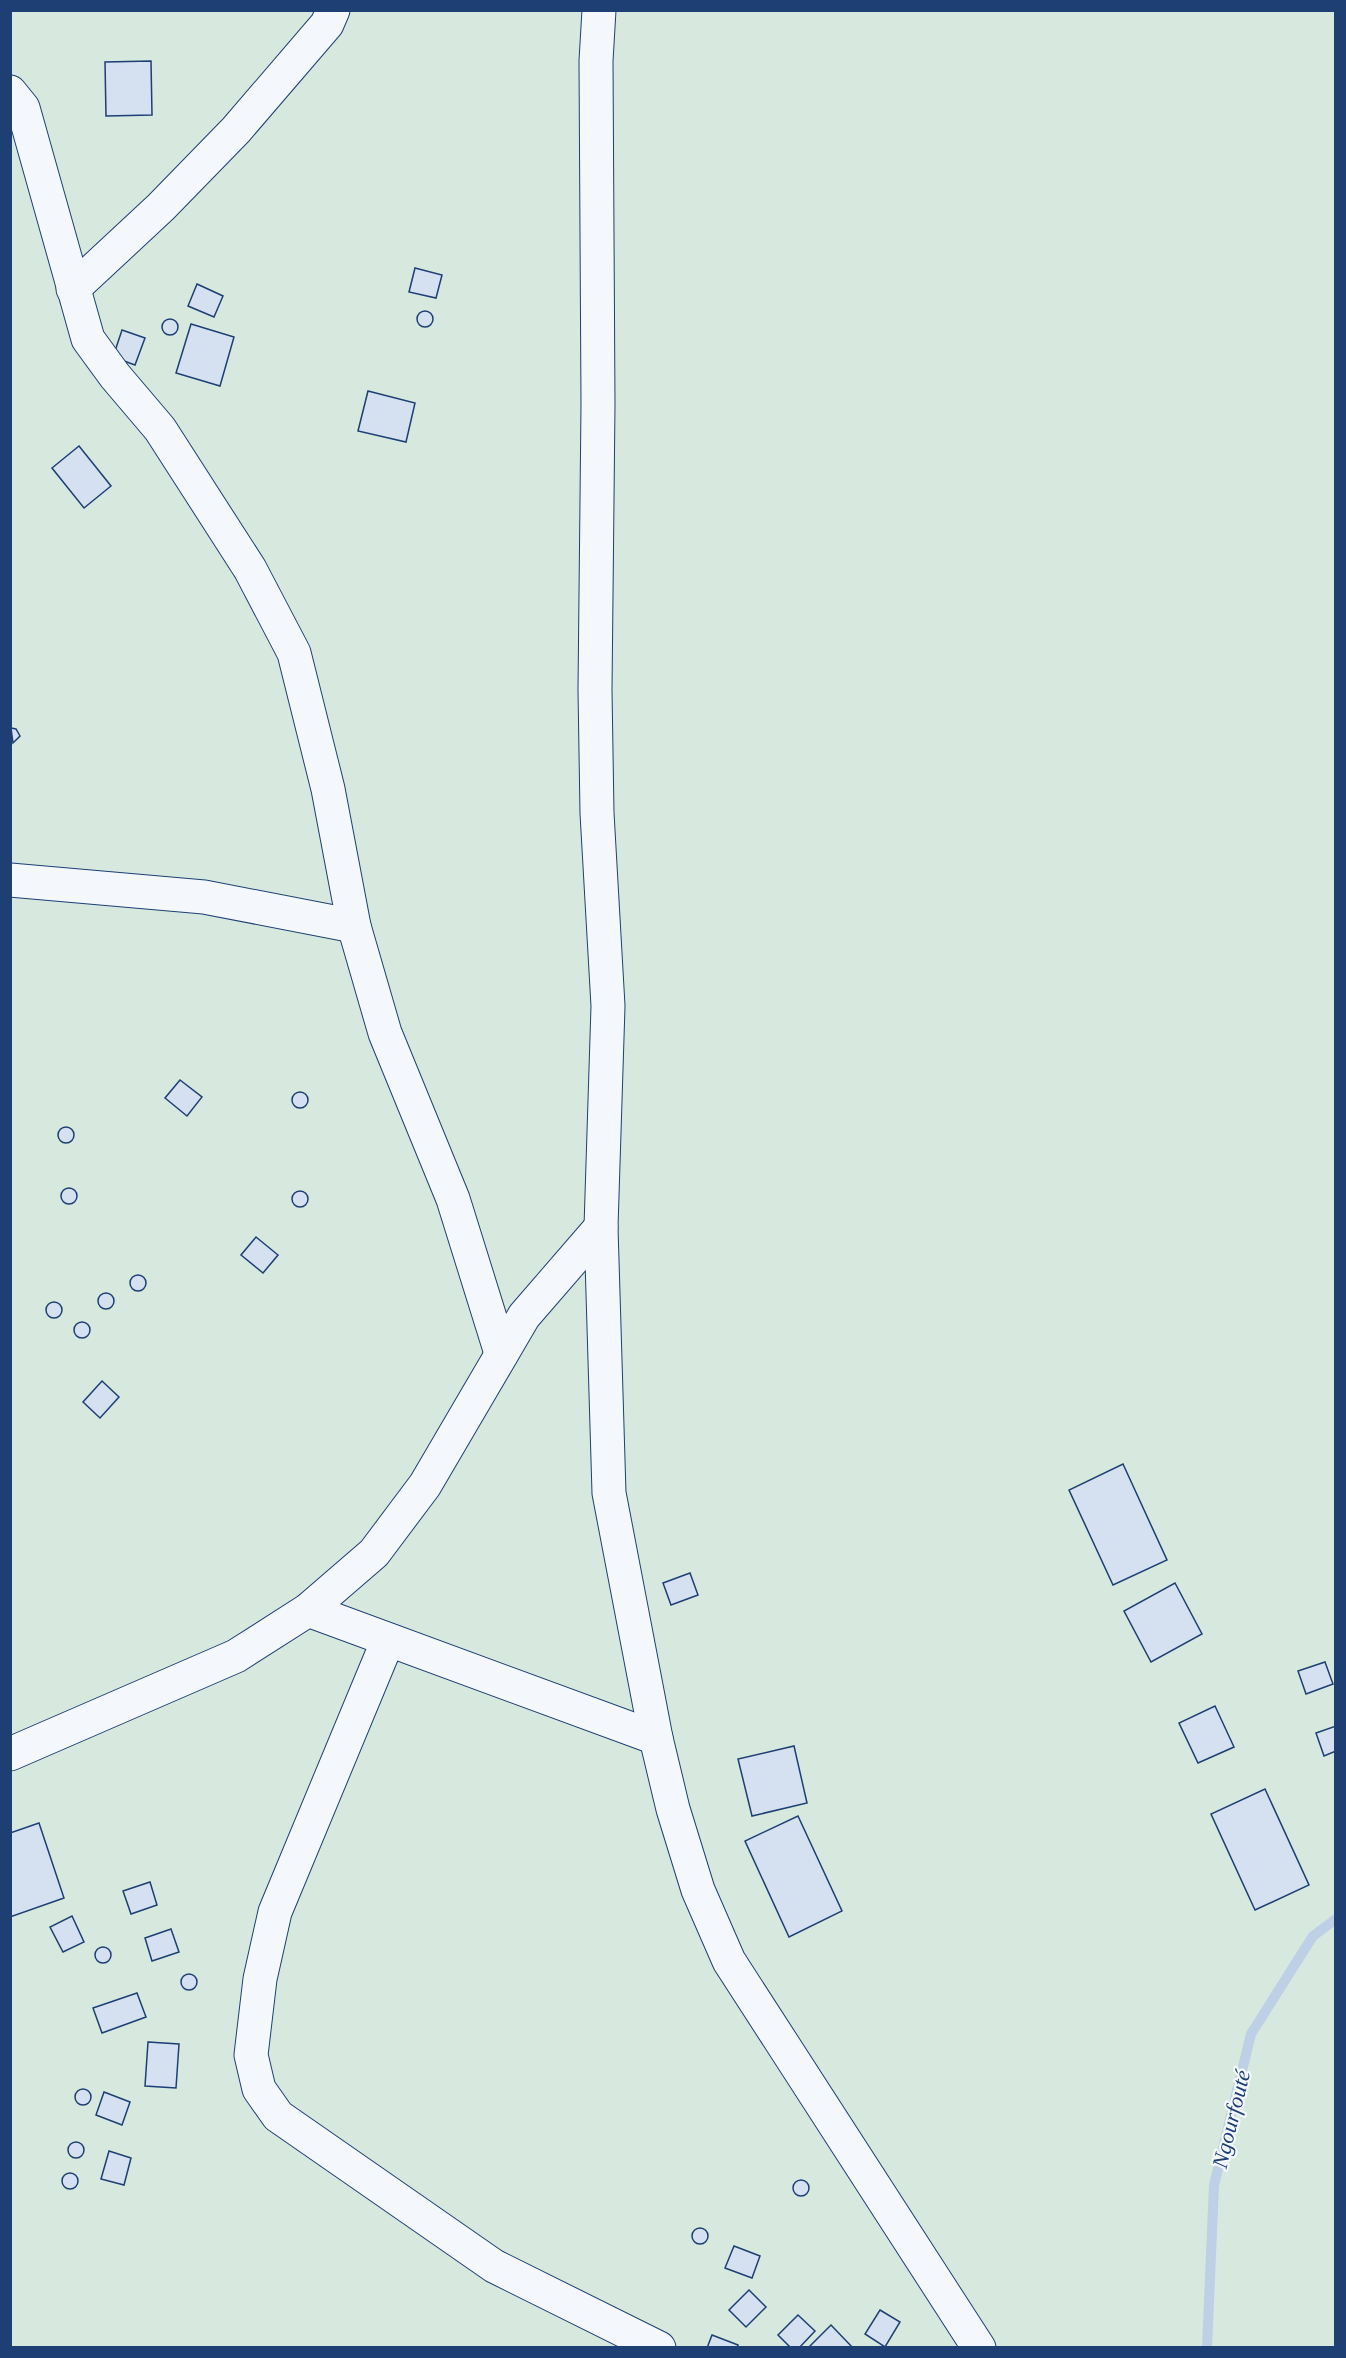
<svg xmlns="http://www.w3.org/2000/svg" width="1346" height="2358" font-family="Georgia,serif">
  <style>
    .green { fill: #d7e8df; stroke: #687fa3; stroke-width: 1.5 }
    .lines { fill: none; stroke-linecap: round; stroke-linejoin: round }
    .stream { stroke: #bed0e5; stroke-width: 10 }
    .building { fill: #d5e0f0; stroke: #1d3f73; stroke-width: 1.5 }
    .minor-casing { stroke: #1d3f73; stroke-width: 35 }
    .minor { stroke: #f4f7fb; stroke-width: 33 }
    .labels { text-anchor: middle; dominant-baseline: central; stroke-width: 4.5; stroke-linejoin: round; paint-order: stroke }
    .water-label { font-size: 22px; font-style: italic; fill: #1d3f73; stroke: #f4f7fb }
  </style>
  <rect width="100%" height="100%" fill="#f4f7fb"/>
  <rect class="green" x="11" y="11" width="1324" height="2336"/>
  <g class="lines">
    <path class="stream" d="M1207,2348l7,-163 37,-151 62,-98 23,-17"/>
  </g>
  <g class="building">
    <path d="M151,61l1,54 -46,1 -1,-54z"/>
    <path d="M415,268l27,7 -6,23 -27,-6z"/>
    <path d="M197,284l26,12 -9,21 -26,-11z"/>
    <circle cx="425" cy="319" r="8"/>
    <circle cx="170" cy="327" r="8"/>
    <path d="M191,324l43,13 -14,49 -44,-13z"/>
    <path d="M122,330l23,8 -10,27 -22,-8z"/>
    <path d="M368,391l47,12 -9,39 -48,-11z"/>
    <path d="M79,446l32,40 -27,22 -32,-40z"/>
    <path d="M11,728l5,1 4,7 -7,7z"/>
    <path d="M180,1080l22,17 -15,19 -22,-18z"/>
    <circle cx="300" cy="1100" r="8"/>
    <circle cx="66" cy="1135" r="8"/>
    <circle cx="69" cy="1196" r="8"/>
    <circle cx="300" cy="1199" r="8"/>
    <path d="M256,1237l22,18 -15,18 -22,-18z"/>
    <circle cx="138" cy="1283" r="8"/>
    <circle cx="106" cy="1301" r="8"/>
    <circle cx="54" cy="1310" r="8"/>
    <circle cx="82" cy="1330" r="8"/>
    <path d="M102,1381l17,16 -19,21 -17,-16z"/>
    <path d="M1123,1464l44,96 -54,25 -44,-95z"/>
    <path d="M690,1573l8,22 -27,10 -8,-22z"/>
    <path d="M1175,1583l27,51 -51,28 -27,-51z"/>
    <path d="M1325,1662l8,22 -27,10 -8,-23z"/>
    <path d="M1215,1706l19,41 -36,16 -19,-40z"/>
    <path d="M1336,1726v25l-12,5 -8,-23z"/>
    <path d="M794,1746l13,57 -55,13 -14,-57z"/>
    <path d="M1265,1789l44,96 -54,25 -44,-96z"/>
    <path d="M798,1816l44,95 -53,26 -44,-96z"/>
    <path d="M39,1823l25,75 -54,19v-84z"/>
    <path d="M150,1882l7,23 -26,9 -8,-23z"/>
    <path d="M72,1916l12,26 -21,10 -13,-25z"/>
    <path d="M171,1929l8,23 -27,9 -7,-23z"/>
    <circle cx="103" cy="1955" r="8"/>
    <circle cx="189" cy="1982" r="8"/>
    <path d="M137,1993l9,24 -44,16 -9,-25z"/>
    <path d="M148,2042l31,2 -3,44 -31,-2z"/>
    <circle cx="83" cy="2097" r="8"/>
    <path d="M104,2092l26,10 -8,23 -26,-10z"/>
    <circle cx="76" cy="2150" r="8"/>
    <path d="M109,2151l22,7 -7,27 -23,-6z"/>
    <circle cx="70" cy="2181" r="8"/>
    <circle cx="801" cy="2188" r="8"/>
    <circle cx="700" cy="2236" r="8"/>
    <path d="M734,2246l26,10 -8,22 -27,-10z"/>
    <path d="M749,2290l17,17 -20,20 -17,-17z"/>
    <path d="M880,2310l20,12 -15,25 -20,-13z"/>
    <path d="M798,2315l17,16 -16,17h-8l-13,-13z"/>
    <path d="M831,2325l22,23h-45z"/>
    <path d="M712,2335l26,10 -1,3h-30z"/>
  </g>
  <g class="lines">
    <defs>
      <g id="minor">
        <path d="M599,10l-3,51 2,344 -3,285 2,123 11,193 -7,221 8,266 47,245 17,71 25,81 31,71 250,387"/>
        <path d="M10,92l13,16 65,231 27,37 45,53 90,140 44,84 34,136 26,137 31,107 68,166 48,154"/>
        <path d="M73,289l88,-82 75,-77 91,-106 6,-14"/>
        <path d="M10,880l194,17 150,29"/>
        <path d="M308,1610l348,128"/>
        <path d="M388,1640l-113,272 -15,67 -9,76 8,34 19,27 216,150 165,82"/>
        <path d="M10,1754l226,-98 72,-46 66,-57 51,-68 99,-169 77,-89"/>
      </g>
    </defs>
    <use href="#minor" class="minor-casing"/>
    <use href="#minor" class="minor"/>
  </g>
  <g class="labels">
    <g class="water-label">
      <text transform="translate(1231 2119) rotate(-76)">Ngourfouté</text>
    </g>
  </g>
  <rect width="1346" height="2358" fill="none" stroke="#1d3f73" stroke-width="24"/>
</svg>
